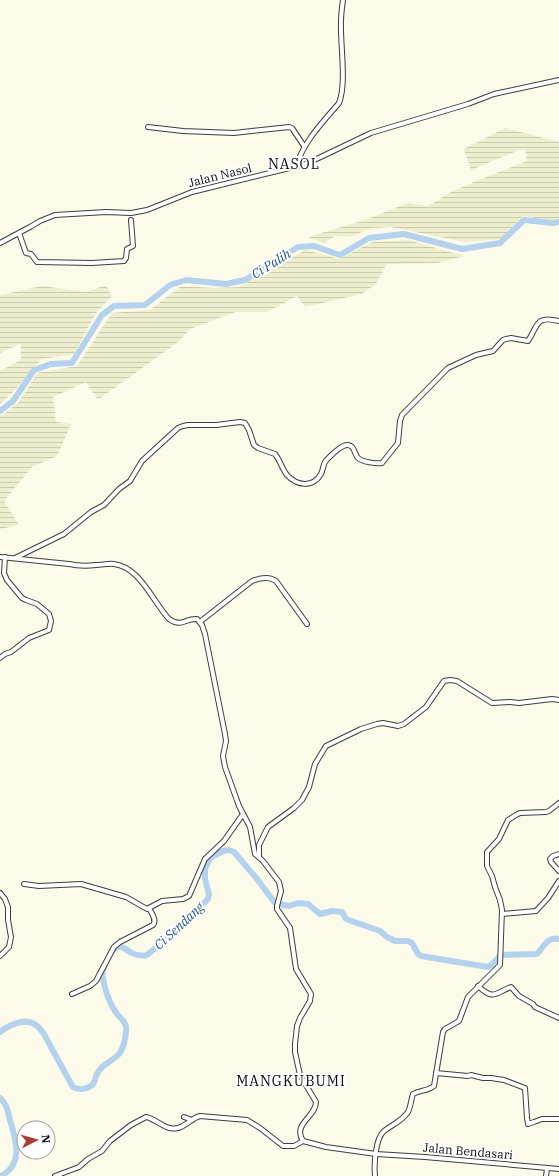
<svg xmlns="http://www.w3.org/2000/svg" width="559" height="1176" font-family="'IBM Plex Serif',serif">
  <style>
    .farmland { fill: url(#farmland-rules) }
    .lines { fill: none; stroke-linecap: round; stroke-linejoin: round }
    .river { stroke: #b4d1ed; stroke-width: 6 }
    .street-casing { stroke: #3d3d3d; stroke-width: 6 }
    .street { stroke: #fff; stroke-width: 4 }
    .labels { text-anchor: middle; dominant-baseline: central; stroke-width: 4; stroke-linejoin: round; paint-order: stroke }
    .street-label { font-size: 12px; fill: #0a0a0a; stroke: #fff }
    .water-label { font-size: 13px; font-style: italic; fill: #24528a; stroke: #fff }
    .quarter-label { font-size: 14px; letter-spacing: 1px; fill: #0a0a0a; stroke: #fff }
  </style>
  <defs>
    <pattern id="farmland-rules" width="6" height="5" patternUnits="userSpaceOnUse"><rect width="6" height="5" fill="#edeecd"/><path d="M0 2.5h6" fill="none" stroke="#cacbaf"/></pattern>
  </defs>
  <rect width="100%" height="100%" fill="#fcfbe9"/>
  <g class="farmland">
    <path d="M505,128l54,14v76l-4,3 -32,-5 -22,23 -37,3 -73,-15 -19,1 -23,9 -14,-1 -11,7 -16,-6 57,-17 43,-17 20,3 23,-14 23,-10 53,-21 -2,-12 -11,3 -43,18 -7,-21z"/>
    <path d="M408,240l56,16 -26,7 -51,1 -12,21 -14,9 -56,13 -8,-11 -30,16h-32l-45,17 -12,13 -80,58 -12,-18 -33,15 3,25 15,2 -14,32 -25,11 -28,34 15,24 -19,4v-112l19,-15 18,-29 40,-7 35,-53 38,-3 31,-24 33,2 25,-1 53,-30 14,-7 33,9 33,-17z"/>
    <path d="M106,285l6,11 -16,17 -22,41 -33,5 -28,33 -13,12v-33l21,-11v-17l-21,10v-58l42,-9 44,6z"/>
  </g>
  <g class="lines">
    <g class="river">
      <path d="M0,411l13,-10 21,-31 17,-6 21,-1 30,-48 12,-9 31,-1 25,-20 16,-5 40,4 19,-4 53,-33 16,-1 26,9 29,-17 35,-4 58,15 38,-6 24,-23 29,3 6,-1"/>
      <path d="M112,951c10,-10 13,0 22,3 5,2 9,2 13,1l29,-24 32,-32 1,-5 -4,-15v-10l5,-11 13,-7 6,-1 5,2 23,27 18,24 14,3 9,-3 10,1 12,10 12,-3 10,1 4,7 34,12 7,6 8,4h13l4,2 6,11 3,2 67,11c6,-3 8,-8 13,-12l35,-1 2,-1c6,-7 10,-17 21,-14"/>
      <path d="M0,1032c12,-9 30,-17 41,-2 5,6 8,14 12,21 7,12 13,24 20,36 5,3 15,3 20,-3 2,-2 2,-6 3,-8 5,-12 14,-13 22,-21 5,-5 8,-17 8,-24 2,-9 -7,-13 -11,-20 -6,-9 -16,-35 -11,-44"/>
      <path d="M0,1098c7,6 8,14 10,22 6,20 14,44 -9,56"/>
    </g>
    <defs>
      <g id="street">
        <path d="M148,127l35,4 51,2 55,-6 3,1 12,18"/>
        <path d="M296,167c7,-25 27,-45 43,-64 8,-20 1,-59 2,-81 0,-7 1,-15 2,-22"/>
        <path d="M19,233l7,20 5,1 6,8 55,1 32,-2 2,-3 1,-9 6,-3 -2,-26"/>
        <path d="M0,243l30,-16 10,-6 15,-6 51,-3 25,1 16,-3 45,-18 114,-28 65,-31 97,-29 26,-10 65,-14"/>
        <path d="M0,557l69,7c9,2 18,2 27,1 6,0 12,-2 18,-1 26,3 39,38 55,55 13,9 16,-1 28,0l5,6 3,9 20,100 1,7 -3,15 2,11 14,39 11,21 5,27 8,7 16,21 2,9 -4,15v3l13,19 6,41 15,25 -1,7 -10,17 -3,8 -2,18v8l5,23 16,27c0,15 -24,22 -13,39l23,6 50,7 49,3 134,12"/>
        <path d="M15,558l49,-24 27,-22 13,-7 15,-16 11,-8 12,-20 36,-33 5,-2 5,-1h28l24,-3 5,1 4,7 5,15 4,3 17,6c5,6 7,15 12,21 10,11 26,13 34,-1 2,-4 2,-8 4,-12 3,-4 16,-17 22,-17 8,0 7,9 11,13 4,4 19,6 24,5l16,-20 2,-22 2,-6 46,-47 28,-13 17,-4 10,-11 3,-1 5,-1 17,3c10,-15 7,-26 31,-20"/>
        <path d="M201,621l51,-40c8,-3 17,-5 24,0l31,43"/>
        <path d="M0,658l5,-4 6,-2 18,-14 20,-8 2,-9 -2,-7 -12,-10 -11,-4 -4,-2 -15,-18 -3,-7 1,-16"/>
        <path d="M559,854l-6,2 -3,3 1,3 8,9"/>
        <path d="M259,857v-12l9,-18 26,-19 8,-8 7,-13 6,-23 11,-18 35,-17 16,-5 6,-1 15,3 6,-2 22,-17 18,-26 6,-1 7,1 35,22 18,-1 9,1 33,-4 7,1"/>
        <path d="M24,884l15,2 42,-2 45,13 21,12 15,-8 21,-2 6,-3 16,-37 19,-18 19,-27"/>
        <path d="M0,893l5,6 3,8v13l3,17 -2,10 -9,9"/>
        <path d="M502,914l34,-3 12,-13 11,-17"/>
        <path d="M478,986c16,15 17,7 33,1l8,9 14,8 2,3 24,11"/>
        <path d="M72,994l18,-8 6,-5 18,-34 6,-5 33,-17c4,-5 -1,-11 -4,-17"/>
        <path d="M436,1073l32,3 3,-1 12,3h8l13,2 21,8 2,30 1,6 6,-2 8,-3h17"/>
        <path d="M184,1117l8,3"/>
        <path d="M55,1176l24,-9 9,-8 14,-8 8,-10 21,-16 15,-8c11,2 19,14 32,11 8,-2 14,-10 22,-12l47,4 13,8 23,18h11l9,-5"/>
        <path d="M375,1176c-1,-11 0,-37 9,-45 9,-7 17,-9 24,-19 3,-6 3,-13 5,-18 7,-4 15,-3 21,-8l9,-54 2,-3 14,-8 9,-24 32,-32 2,-55 -2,-10 -5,-13 -3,-11 -5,-10v-14l12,-13 9,-19 8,-5 4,-2 26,-1 3,-1 10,-8"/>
        <path d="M546,1176l1,-7"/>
      </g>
    </defs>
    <use href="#street" class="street-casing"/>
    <use href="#street" class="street"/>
  </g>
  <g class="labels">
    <g class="street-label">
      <text transform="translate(220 175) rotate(-14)">Jalan Nasol</text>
      <text transform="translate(468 1151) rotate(5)">Jalan Bendasari</text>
    </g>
    <g class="water-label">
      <text transform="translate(271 264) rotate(-32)">Ci Palih</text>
      <text transform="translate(179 926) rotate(-43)">Ci Sendang</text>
    </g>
    <g class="quarter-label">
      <text x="294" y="164">NASOL</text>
      <text x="291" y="1081">MANGKUBUMI</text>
    </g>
  </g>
  <g transform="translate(36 1140) rotate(84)"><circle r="19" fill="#ffffff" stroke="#9d9d9d"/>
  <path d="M0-3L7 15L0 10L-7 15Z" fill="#a73d35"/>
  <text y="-6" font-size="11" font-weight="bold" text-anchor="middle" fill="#0a0a0a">N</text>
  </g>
</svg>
